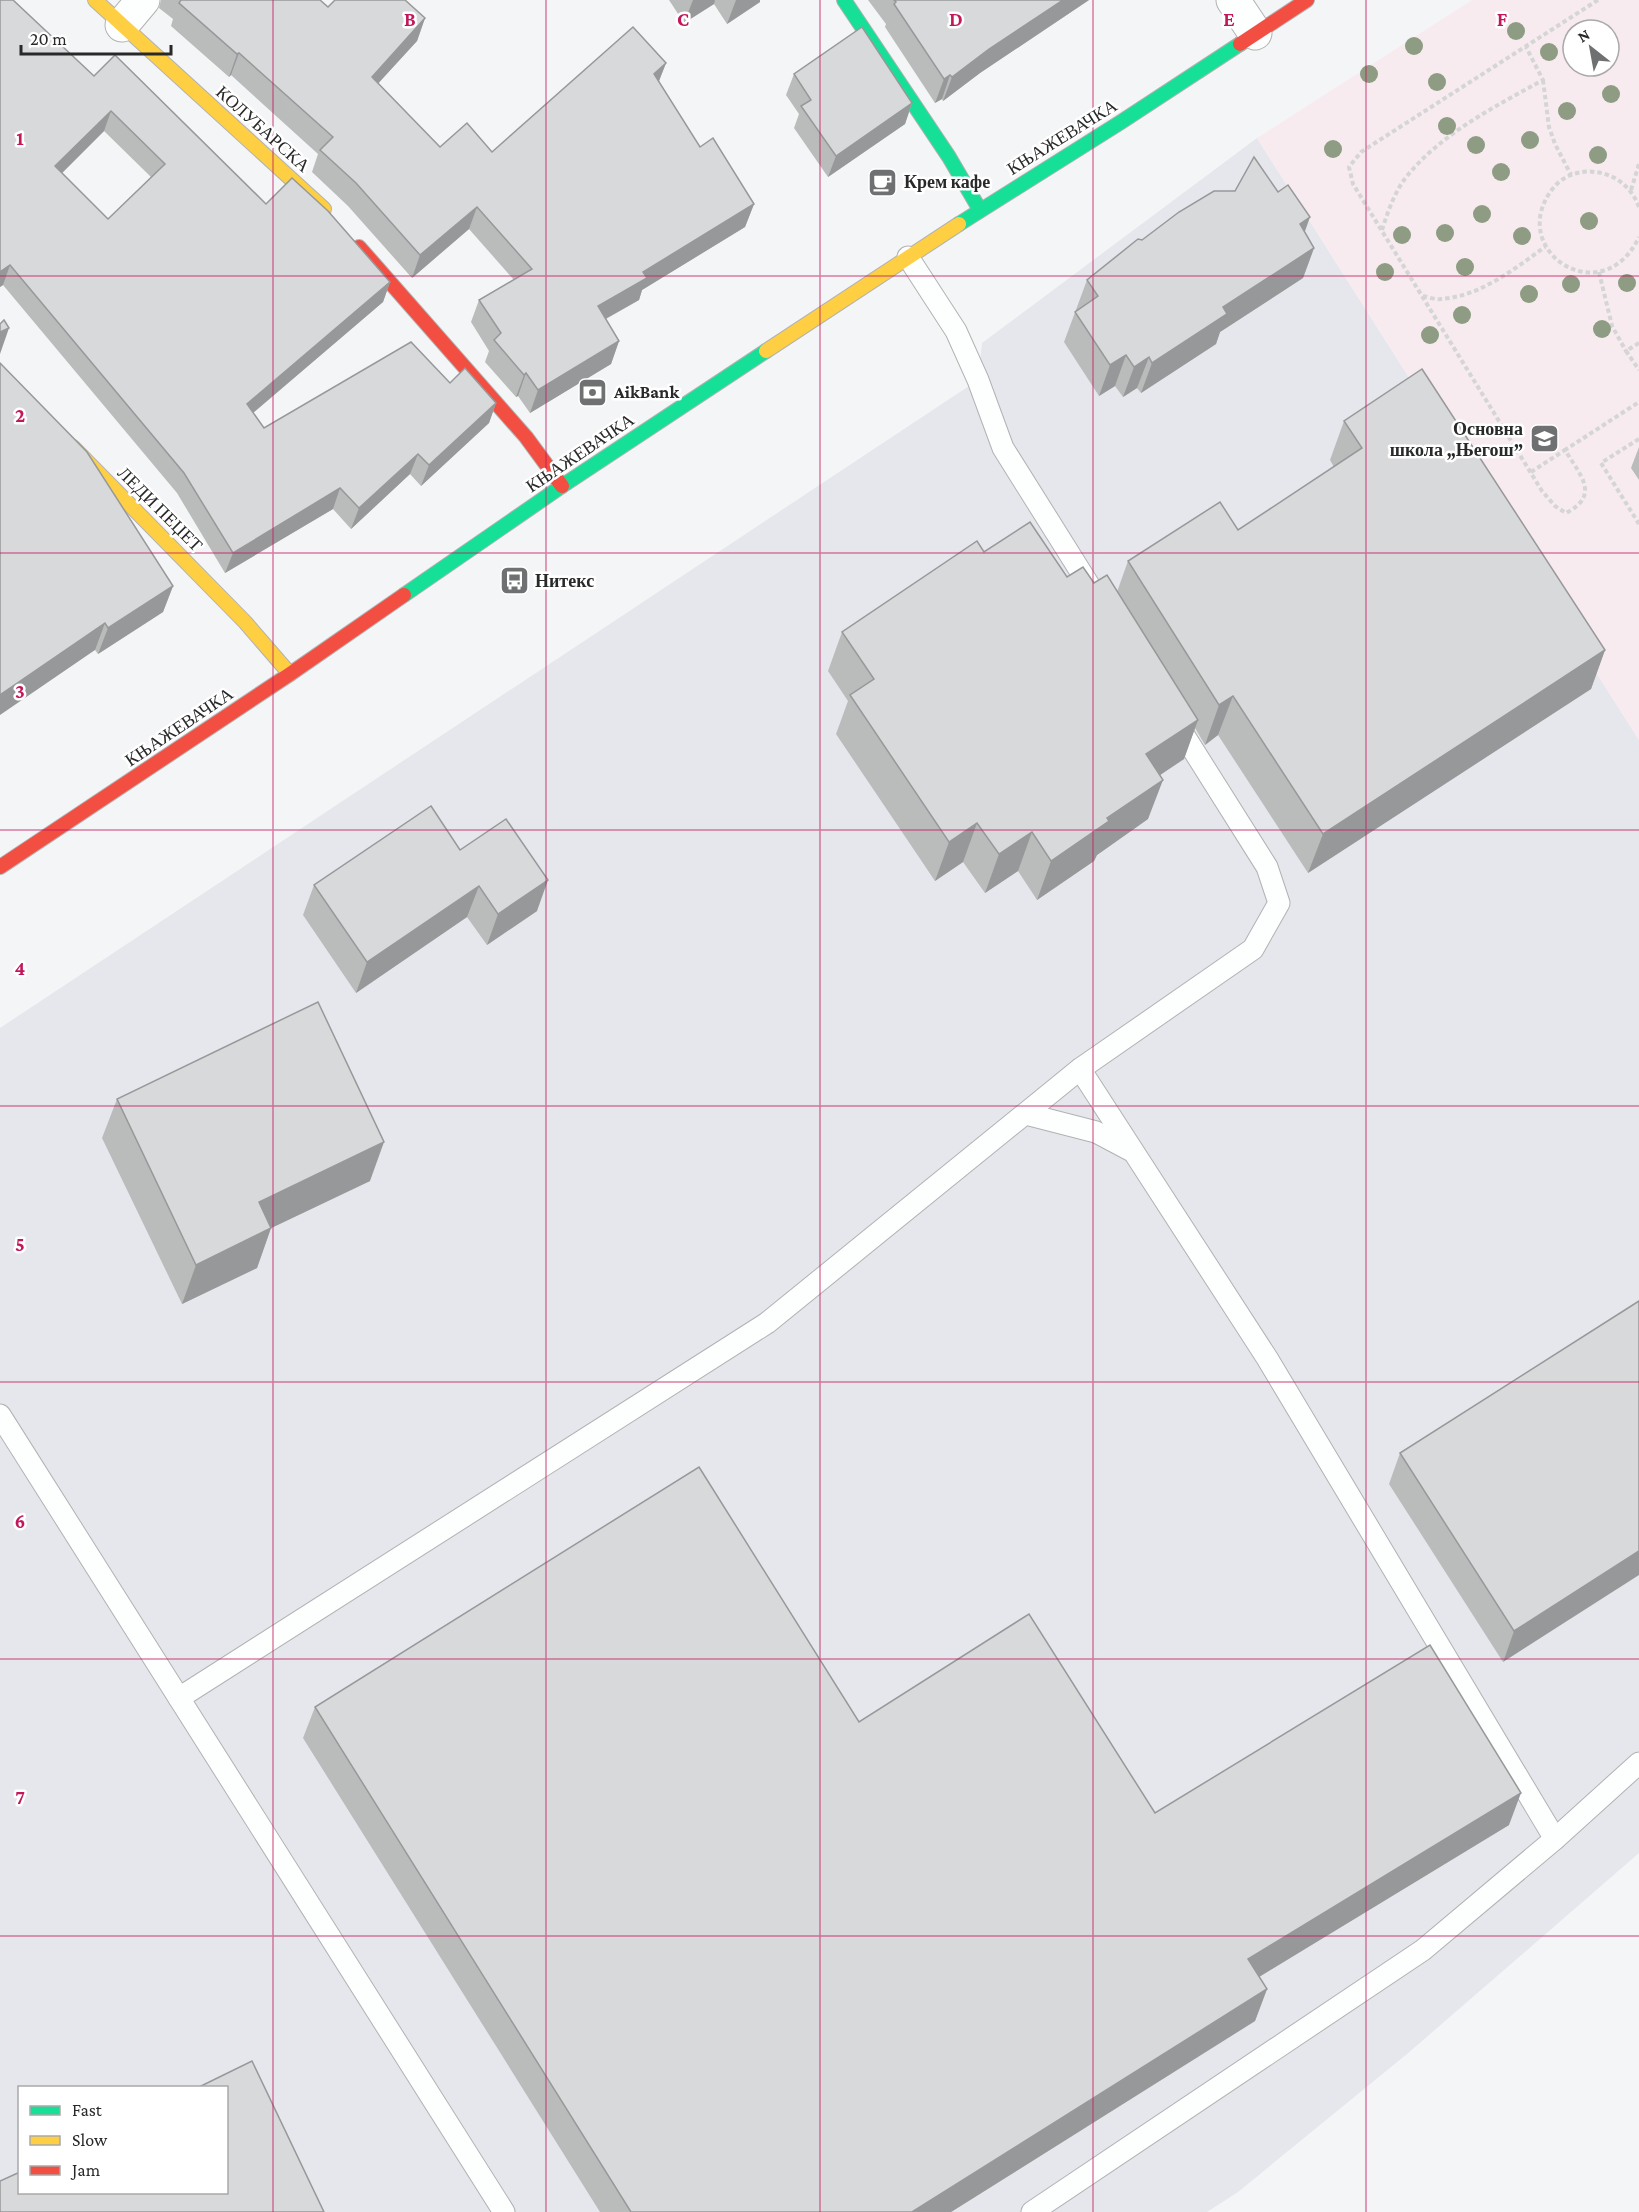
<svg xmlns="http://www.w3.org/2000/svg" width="1639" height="2212" font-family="'Crimson Pro',serif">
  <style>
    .built { fill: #e5e7ec; fill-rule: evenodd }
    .education { fill: #f8ebf0; fill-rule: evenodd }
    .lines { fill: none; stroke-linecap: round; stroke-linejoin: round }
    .lane-casing { stroke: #b2b2b3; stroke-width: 23 }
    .street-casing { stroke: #b2b2b3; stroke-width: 35 }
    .fast-casing { stroke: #b2b2b3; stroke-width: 16 }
    .slow-casing { stroke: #b2b2b3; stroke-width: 16 }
    .jam-casing { stroke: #b2b2b3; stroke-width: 16 }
    .path { stroke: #d4d5d5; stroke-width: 4; stroke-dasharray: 4.5 3; stroke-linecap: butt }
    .lane { stroke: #fdfefe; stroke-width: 21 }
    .street { stroke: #fdfefe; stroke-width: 33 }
    .fast { stroke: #16e098; stroke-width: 14 }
    .slow { stroke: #ffcf43; stroke-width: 14 }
    .jam { stroke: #f24e42; stroke-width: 14 }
    .tree { fill: #8d9c82 }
    .wall { fill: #babbbb; fill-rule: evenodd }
    .shaded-wall { fill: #979899 }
    .building { fill: #d8d9da; stroke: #979899; stroke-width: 1.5; fill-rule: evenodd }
    .grid { fill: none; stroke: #c2185b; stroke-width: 1.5; stroke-opacity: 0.55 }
    .labels { text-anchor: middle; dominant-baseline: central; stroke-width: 5; stroke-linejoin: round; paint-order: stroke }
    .street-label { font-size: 18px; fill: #282929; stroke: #fff }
    .poi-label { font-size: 18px; font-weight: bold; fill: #282929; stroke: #fff; text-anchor: start }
    .grid-label { font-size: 20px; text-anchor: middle; font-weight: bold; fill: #c2185b; stroke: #fff; stroke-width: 5; stroke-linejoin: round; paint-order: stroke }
  </style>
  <rect width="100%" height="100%" fill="#f4f5f6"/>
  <path class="built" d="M1257,138l382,602v1113l-232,201 -169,138 -31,20h-1207v-1184l978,-648 4,-37zM20,2088h206v104h-206z"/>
  <path class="education" d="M1472,0h167v740l-382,-602zM1573,30h36v36h-36z"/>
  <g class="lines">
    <defs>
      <g id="lane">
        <path d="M908,257l48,74 22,49 25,68 91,145"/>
        <path d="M1080,1069l187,289 288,481"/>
        <path d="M1026,1114l70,18 34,18"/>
        <path d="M0,1415l504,797"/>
        <path d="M179,1698l588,-375 313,-254 173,-120 26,-46 -12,-36 -92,-146"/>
        <path d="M1032,2212l391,-262 132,-111 84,-76"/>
      </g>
      <g id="street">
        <path d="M1233,0l22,33"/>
        <path d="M122,25l21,-25"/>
      </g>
      <g id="fast">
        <path d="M844,0l105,157 31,53"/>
        <path d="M959,224l162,-102 119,-78"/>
        <path d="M404,595l158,-109 204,-135"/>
      </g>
      <g id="slow">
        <path d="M95,0l229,209"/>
        <path d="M766,351l193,-127"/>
        <path d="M73,447l172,175 45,52"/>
      </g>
      <g id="jam">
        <path d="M1240,44l67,-44"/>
        <path d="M359,247l167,190 36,49"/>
        <path d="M0,867l290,-193 114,-79"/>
      </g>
    </defs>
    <use href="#lane" class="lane-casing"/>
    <use href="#street" class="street-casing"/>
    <use href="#fast" class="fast-casing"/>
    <use href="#slow" class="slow-casing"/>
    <use href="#jam" class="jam-casing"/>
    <g class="path">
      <path d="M1598,0l-237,152 -12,15 4,17 189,307 13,15 11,7c35,-18 14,-38 -1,-63l74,-48"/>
      <path d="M1543,80l6,47 6,17 16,31"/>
      <path d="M1631,190l8,-26"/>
      <path d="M1639,207c-7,-19 -23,-33 -44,-35 -14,-2 -31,3 -41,15 -51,62 48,128 85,50"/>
      <path d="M1382,230c6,-19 13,-39 25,-54 35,-43 89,-70 136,-96l-17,-33"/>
      <path d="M1599,272l13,54 14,25"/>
      <path d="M1423,296c5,1 12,4 18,3 40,-3 73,-30 104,-52"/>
      <path d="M1639,343l-13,8 13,19"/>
      <path d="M1639,439l-38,24 38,61"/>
      <path d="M1531,472l34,-22"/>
    </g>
    <use href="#lane" class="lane"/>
    <use href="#street" class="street"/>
    <use href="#fast" class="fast"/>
    <use href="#slow" class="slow"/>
    <use href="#jam" class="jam"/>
  </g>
  <g class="tree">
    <circle cx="1516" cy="31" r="9"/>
    <circle cx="1414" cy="46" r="9"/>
    <circle cx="1549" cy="52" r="9"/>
    <circle cx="1369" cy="74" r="9"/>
    <circle cx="1437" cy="82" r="9"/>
    <circle cx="1611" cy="94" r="9"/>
    <circle cx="1567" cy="111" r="9"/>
    <circle cx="1447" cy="126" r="9"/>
    <circle cx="1530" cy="140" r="9"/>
    <circle cx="1476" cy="145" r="9"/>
    <circle cx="1333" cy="149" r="9"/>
    <circle cx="1598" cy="155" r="9"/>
    <circle cx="1501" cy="172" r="9"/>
    <circle cx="1482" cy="214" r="9"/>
    <circle cx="1589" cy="221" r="9"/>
    <circle cx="1445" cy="233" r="9"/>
    <circle cx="1402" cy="235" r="9"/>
    <circle cx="1522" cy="236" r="9"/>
    <circle cx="1465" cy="267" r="9"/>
    <circle cx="1385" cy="272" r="9"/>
    <circle cx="1627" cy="283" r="9"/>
    <circle cx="1571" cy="284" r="9"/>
    <circle cx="1529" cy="294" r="9"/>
    <circle cx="1462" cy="315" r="9"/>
    <circle cx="1602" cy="329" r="9"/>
    <circle cx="1430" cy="335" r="9"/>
  </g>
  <g class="wall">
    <path d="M0,0l94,76 172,128 124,78 -7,20 -130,111 11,15 186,-45 46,20 -7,20 -68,63 -11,-12 -59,55 -18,-20 -108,64 -48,-80 -174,-208 -3,2zM104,131l47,46 -43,42 -46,-46z"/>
    <path d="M161,0h159l8,7 97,11 -8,23 -39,42 62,64 52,5 174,-89 -7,18 41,66 54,57 -9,23 -103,63 -3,10 -33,19 13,22 -8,23 -81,49 -12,-17 -2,1 -31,-35 4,-11 -18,-29 8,-22 35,-20 -45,-51 -57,49 -64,-72 -36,-34 6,-18 -87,-79 -2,2 -58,-51 2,-7 -14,-11z"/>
    <path d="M669,0h91v2l-33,22 -13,-20 -30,19z"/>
    <path d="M868,0h221l-109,73 -37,28 -1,-2 -7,4 -50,-76 1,-3z"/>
    <path d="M794,74l118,29 -7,21 -77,53 -34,-49 5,-14 -13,-19z"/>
    <path d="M1305,232l9,16 -11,30 -83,54 -4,12 -75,49 -4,-5 -14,9 -8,-11 -16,10 -35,-54 23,-62 55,-40z"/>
    <path d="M0,363l173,223 -10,26 -65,42 -3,-4z"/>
    <path d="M1344,421l261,229 -14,39 -283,184 -90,-138 -13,10 -10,-17 -11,31 -25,16 -11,44 -51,36 -3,6 -57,39 -19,-29 -33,22 -22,-31 -28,19 -99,-147 12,-33 -20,-30 14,-39 142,-80 83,25 27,6 23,9 11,-31 110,-31 96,-63 -4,-7z"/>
    <path d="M1639,447v33l-8,-12z"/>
    <path d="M460,850l77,61 -50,34 -20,-28 -111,76 -53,-78 11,-30z"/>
    <path d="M117,1099l253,82 -99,47 -14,40 -75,36 -80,-166z"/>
    <path d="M1639,1301l-136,361 -114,-178 11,-31z"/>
    <path d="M315,1707l544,15 296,91 354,12 -250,152 8,12 -12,32 -304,191h-351l-297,-474z"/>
  </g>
  <g class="shaded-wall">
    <path d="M693,0h22l-1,4 -30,19z"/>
    <path d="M736,0h24v2l-33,22z"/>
    <path d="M1063,0h26l-109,73 -37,28 9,-24 37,-28z"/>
    <path d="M425,18l-8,23 -53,58 8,-22z"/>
    <path d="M239,53l-8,22 -2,2 8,-23z"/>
    <path d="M666,63l-9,23 -3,-12z"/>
    <path d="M950,75l-8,24 -7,4 9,-24z"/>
    <path d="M912,103l-7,21 -77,53 8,-21z"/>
    <path d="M111,111l-7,20 -56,56 7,-21z"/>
    <path d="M754,204l-9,23 -103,63 -3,10 -50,28 9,-22 45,-34z"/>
    <path d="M477,207l-8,22 -57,49 8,-23z"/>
    <path d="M1310,217l-11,31 1,-24z"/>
    <path d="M1314,248l-11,30 -83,54 -4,12 -75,49 11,-30 71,-56z"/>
    <path d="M10,265l-7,20 -3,2v-15z"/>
    <path d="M390,282l-7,20 -143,122 7,-20z"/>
    <path d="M9,328l-9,26v-22z"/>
    <path d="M619,341l-8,23 -81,49 8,-23z"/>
    <path d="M1126,355l-11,31 -16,10 11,-31z"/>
    <path d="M1149,357l-12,31 -14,9 11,-30z"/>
    <path d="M526,373l-8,23 -2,1 8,-22z"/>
    <path d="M496,403l-7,20 -68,63 8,-21z"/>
    <path d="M418,454l-8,20 -59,55 8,-21z"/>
    <path d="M340,488l-7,21 -108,64 8,-20z"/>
    <path d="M173,586l-10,26 -65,42 10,-26z"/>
    <path d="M105,623l-10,27 -95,65v-20z"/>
    <path d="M1605,650l-14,39 -283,184 15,-39z"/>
    <path d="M1233,696l-15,39 -13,10 14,-40z"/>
    <path d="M1198,720l-14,39 -52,35 14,-40z"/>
    <path d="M1163,780l-15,39 -51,36 -3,6 -57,39 14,-39 56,-43z"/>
    <path d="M977,823l-14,39 -28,19 14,-39z"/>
    <path d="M1032,832l-14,39 -33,22 14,-39z"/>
    <path d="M548,880l-11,31 -50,34 11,-31z"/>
    <path d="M479,886l-12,31 -111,76 11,-31z"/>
    <path d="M384,1142l-14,39 -126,60 15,-39z"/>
    <path d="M271,1228l-14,40 -75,36 14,-39z"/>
    <path d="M1639,1551v24l-136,87 11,-31z"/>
    <path d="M1521,1793l-12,32 -273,166 12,-32z"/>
    <path d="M1267,1989l-12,32 -304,191h-39z"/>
  </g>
  <g class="building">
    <path d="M0,0h13l81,76 21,-21 151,149 26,-26 36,33 62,71 -143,122 17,24 147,-86 39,41 15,-15 31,35 -67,62 -11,-11 -59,54 -19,-20 -107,65 -49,-80 -174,-208 -10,7zM111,111l54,53 -57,55 -53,-53z"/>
    <path d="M181,0h139l8,7 7,-7h70l20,18 -53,59 68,70 27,-24 25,29 141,-125 33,36 -12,11 46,73 13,-9 41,66 -111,68 4,6 -49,28 21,35 -81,49 -12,-17 -2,2 -30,-35 7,-7 -22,-33 53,-31 -55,-62 -57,48 -64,-72 -36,-33 13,-13 -94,-84 -2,1 -58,-51z"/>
    <path d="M894,0h169l-74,49 -37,28 -2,-2 -6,4 -50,-75 2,-2z"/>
    <path d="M862,27l50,76 -76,53 -35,-50 10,-6 -17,-26z"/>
    <path d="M1254,157l24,35 10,-7 22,32 -10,7 14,24 -91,59 4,7 -75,49 -3,-6 -15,10 -8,-12 -16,10 -35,-53 23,-16 -11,-16 51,-41 4,1 37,-28 35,-21h21z"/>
    <path d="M4,320l5,8 -9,4v-8z"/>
    <path d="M0,363l87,89 86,134 -65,42 -3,-5 -105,72z"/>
    <path d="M1422,369l183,281 -282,184 -90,-138 -14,9 -91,-144 92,-59 18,28 124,-82 -18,-27z"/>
    <path d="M1030,522l37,55 16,-10 11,16 13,-8 91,145 -52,34 17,26 -56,38 2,3 -58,40 -19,-29 -33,22 -22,-31 -28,19 -99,-147 24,-16 -32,-47 135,-91 7,11z"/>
    <path d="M431,806l29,44 46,-31 42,61 -50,34 -19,-28 -112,76 -53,-77z"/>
    <path d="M318,1002l66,140 -125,60 12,26 -75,37 -79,-166z"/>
    <path d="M1639,1301v250l-125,80 -114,-178z"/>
    <path d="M699,1467l160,255 170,-108 126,199 275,-168 91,148 -273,166 19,30 -355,223h-281l-316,-505z"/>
    <path d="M252,2061l72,151h-324v-31l20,-9v21h206v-105h-29z"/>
  </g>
  <path class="grid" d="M273,0v2212M546,0v2212M820,0v2212M1093,0v2212M1366,0v2212M0,276h1639M0,553h1639M0,830h1639M0,1106h1639M0,1382h1639M0,1659h1639M0,1936h1639"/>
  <defs>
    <symbol id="cafe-square" viewBox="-11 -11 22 22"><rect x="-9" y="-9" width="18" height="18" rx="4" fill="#6f7071" stroke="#fff"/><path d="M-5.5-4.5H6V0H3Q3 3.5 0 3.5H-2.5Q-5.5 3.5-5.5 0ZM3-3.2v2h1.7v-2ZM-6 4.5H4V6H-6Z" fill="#fff"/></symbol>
    <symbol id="bank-square" viewBox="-11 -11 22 22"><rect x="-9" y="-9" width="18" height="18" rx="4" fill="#6f7071" stroke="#fff"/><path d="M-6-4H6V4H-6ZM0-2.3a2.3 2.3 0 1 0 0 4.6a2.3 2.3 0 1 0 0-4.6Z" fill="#fff"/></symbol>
    <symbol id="school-square" viewBox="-11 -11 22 22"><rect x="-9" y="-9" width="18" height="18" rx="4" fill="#6f7071" stroke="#fff"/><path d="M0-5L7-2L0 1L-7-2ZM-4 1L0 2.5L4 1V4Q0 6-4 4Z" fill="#fff"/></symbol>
    <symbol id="bus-square" viewBox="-11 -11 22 22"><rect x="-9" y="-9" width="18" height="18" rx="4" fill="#6f7071" stroke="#fff"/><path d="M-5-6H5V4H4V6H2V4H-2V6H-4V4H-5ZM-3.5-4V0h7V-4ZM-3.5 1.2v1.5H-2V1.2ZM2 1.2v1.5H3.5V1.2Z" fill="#fff"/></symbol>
  </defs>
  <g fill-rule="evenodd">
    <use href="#cafe-square" x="866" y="166" width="33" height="33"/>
    <use href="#bank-square" x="576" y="376" width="33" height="33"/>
    <use href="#school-square" x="1528" y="422" width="33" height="33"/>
    <use href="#bus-square" x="498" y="564" width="33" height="33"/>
  </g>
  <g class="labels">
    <g class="street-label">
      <text transform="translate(263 129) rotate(42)">КОЛУБАРСКА</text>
      <text transform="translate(1062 137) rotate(-32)">КЊАЖЕВАЧКА</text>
      <text transform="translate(580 453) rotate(-34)">КЊАЖЕВАЧКА</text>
      <text transform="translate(160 509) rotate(45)">ЛЕДИ ПЕЏЕТ</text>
      <text transform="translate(179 727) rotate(-34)">КЊАЖЕВАЧКА</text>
    </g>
    <g class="poi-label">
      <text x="904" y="182">Крем кафе</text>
      <text x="614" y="392">AikBank</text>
      <text x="1523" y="429" text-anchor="end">Основна<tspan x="1523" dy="21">школа „Његош”</tspan></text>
      <text x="535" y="581">Нитекс</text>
    </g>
  </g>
  <g class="grid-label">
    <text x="410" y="26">B</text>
    <text x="683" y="26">C</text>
    <text x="956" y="26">D</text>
    <text x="1229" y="26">E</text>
    <text x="1502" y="26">F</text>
    <text x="20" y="145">1</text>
    <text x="20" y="422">2</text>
    <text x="20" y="698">3</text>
    <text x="20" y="975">4</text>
    <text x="20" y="1251">5</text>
    <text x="20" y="1528">6</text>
    <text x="20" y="1804">7</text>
  </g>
  <rect x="18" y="2086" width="210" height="108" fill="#ffffff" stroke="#a9a9a9" stroke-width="1.5"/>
  <rect x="30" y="2106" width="30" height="9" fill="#16e098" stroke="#a9a9a9" stroke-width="1.5"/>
  <text x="72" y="2116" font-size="18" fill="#282929">Fast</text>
  <rect x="30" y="2136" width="30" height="9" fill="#ffcf43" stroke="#a9a9a9" stroke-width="1.5"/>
  <text x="72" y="2146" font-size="18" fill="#282929">Slow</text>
  <rect x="30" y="2166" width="30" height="9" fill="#f24e42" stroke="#a9a9a9" stroke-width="1.5"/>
  <text x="72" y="2176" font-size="18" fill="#282929">Jam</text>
  <g transform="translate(1591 48) rotate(329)"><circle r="28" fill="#ffffff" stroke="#a9a9a9" stroke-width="1.5"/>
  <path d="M0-4.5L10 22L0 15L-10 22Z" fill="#6f7071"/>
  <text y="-9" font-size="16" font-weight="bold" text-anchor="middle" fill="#282929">N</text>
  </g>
  <path d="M21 45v9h150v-9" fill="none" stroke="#282929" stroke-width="3"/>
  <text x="30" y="45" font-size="18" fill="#282929" stroke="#ffffff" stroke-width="4.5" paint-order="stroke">20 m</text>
</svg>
